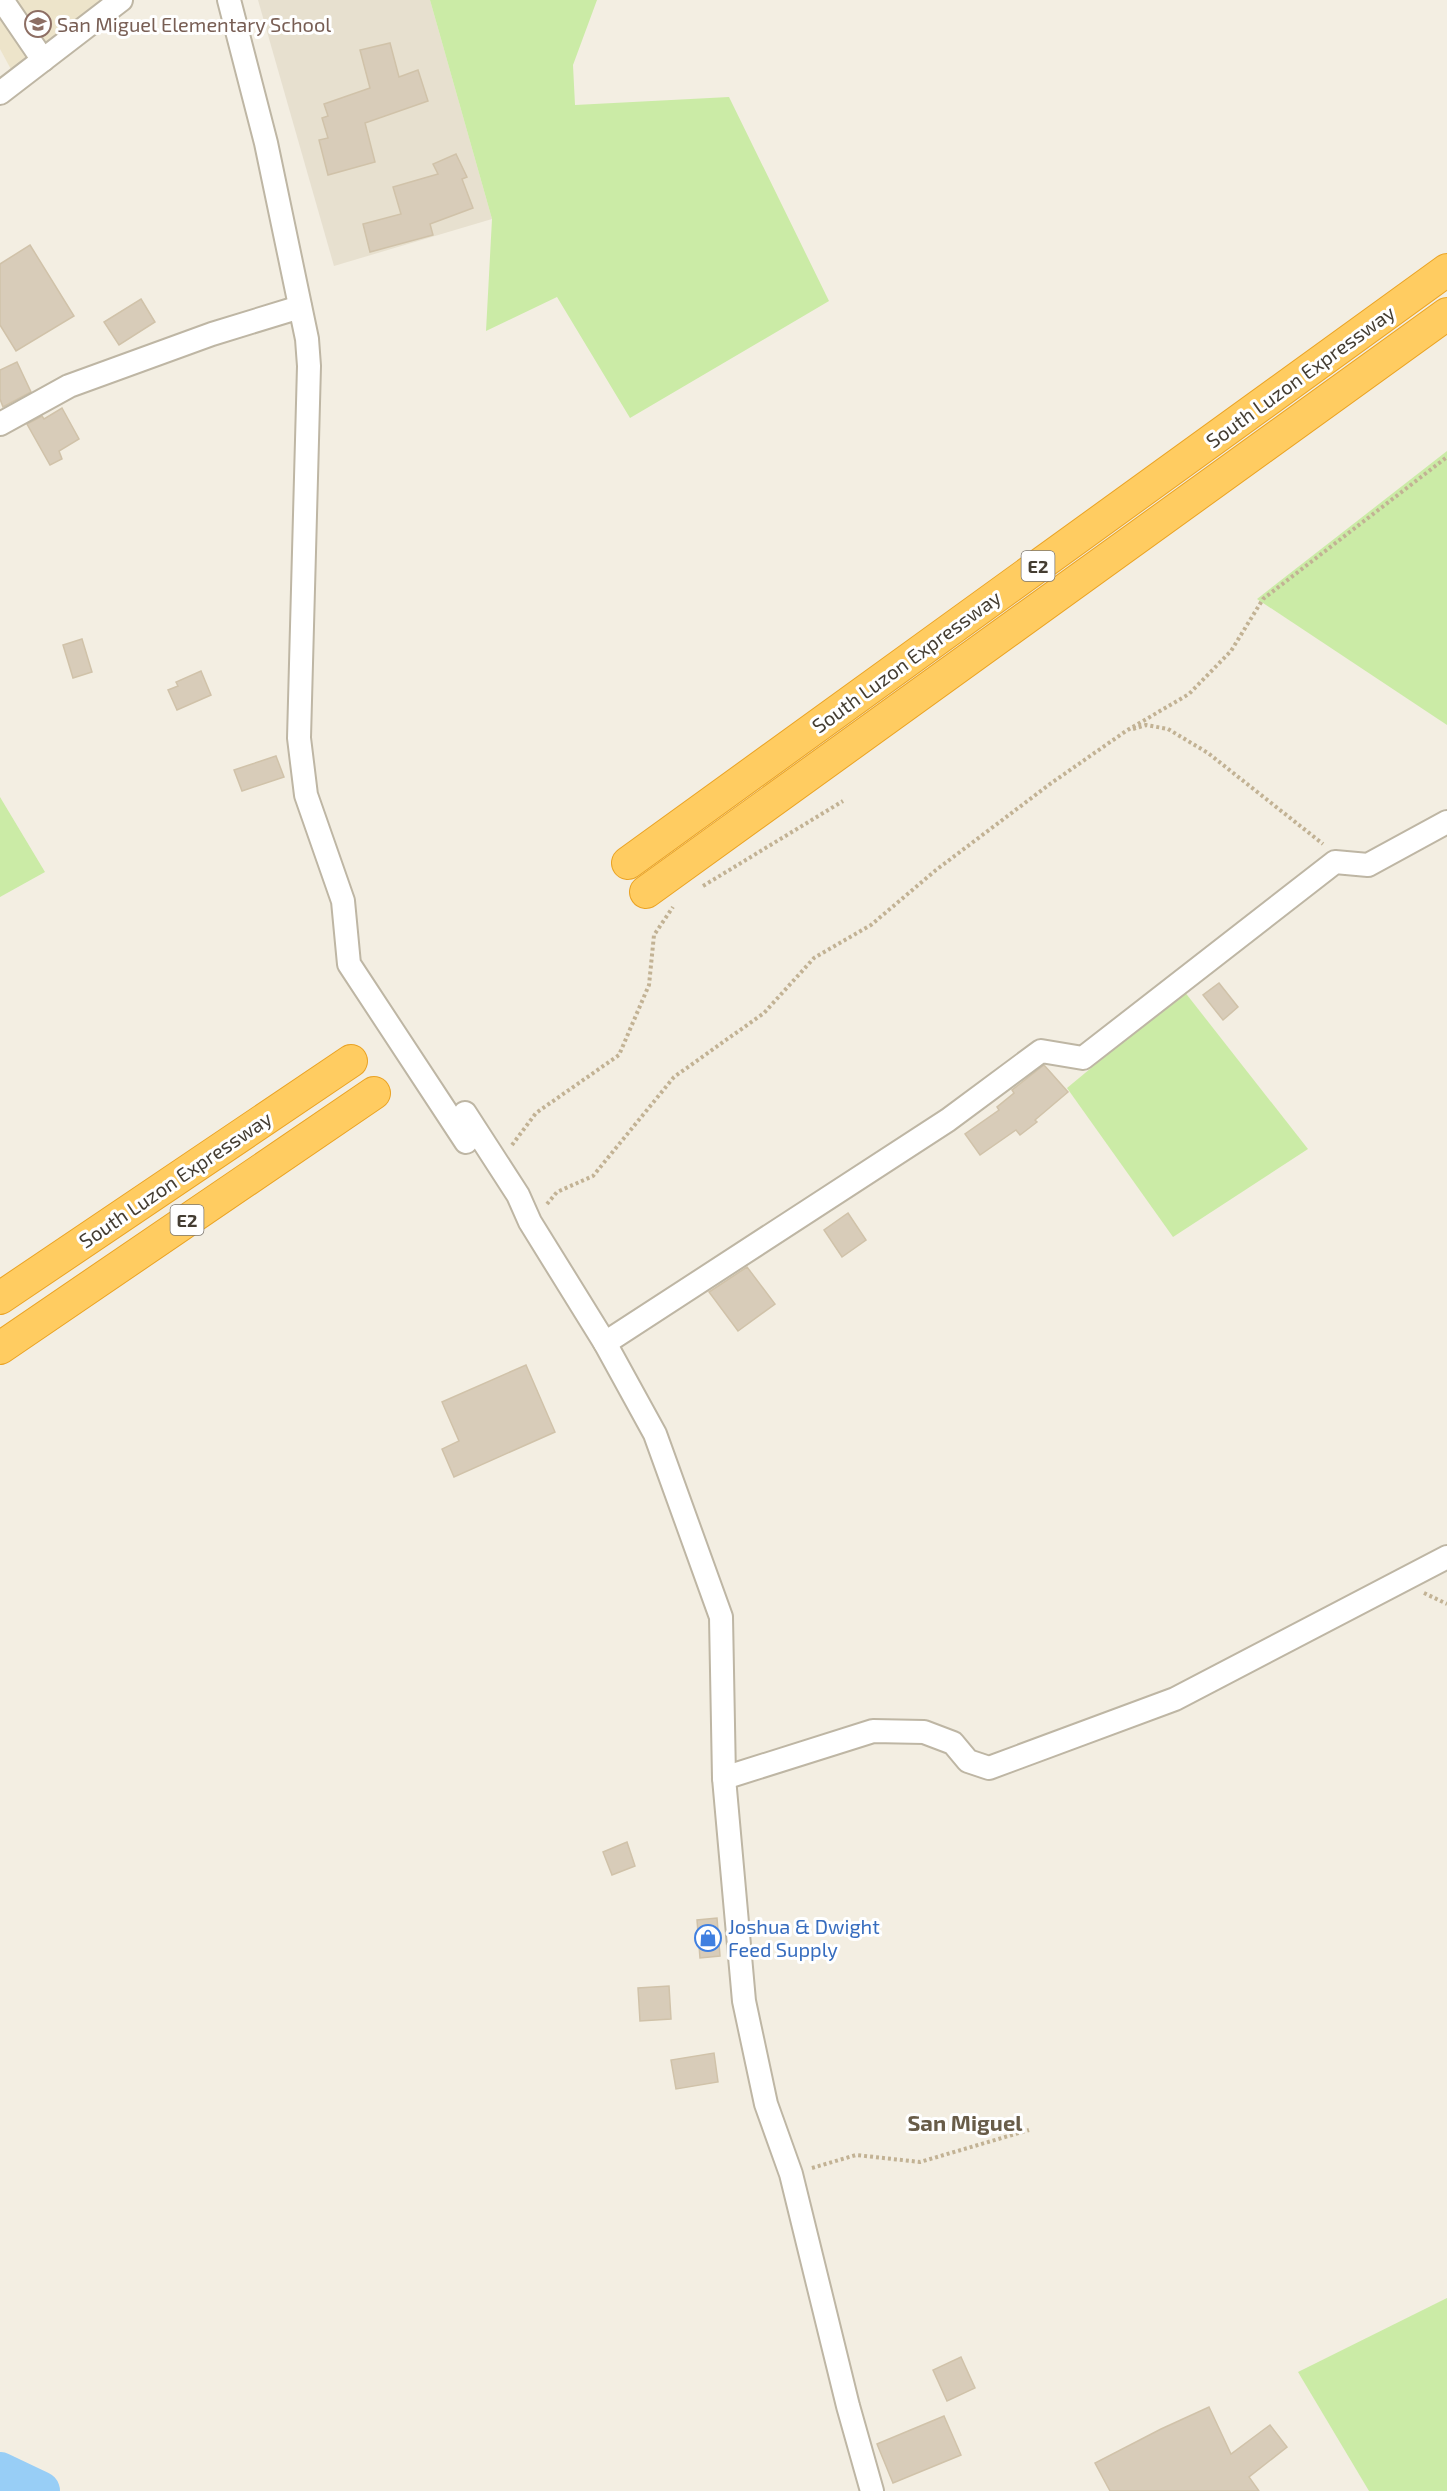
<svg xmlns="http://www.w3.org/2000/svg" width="1447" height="2491" font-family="'Exo 2',sans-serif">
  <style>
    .residential { fill: #e7e0cf }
    .education { fill: #ede4ca }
    .green { fill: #cbeba6 }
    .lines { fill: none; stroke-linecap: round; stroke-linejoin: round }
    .river { stroke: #98cef6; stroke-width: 40 }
    .building { fill: #d8ccb9; stroke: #d0c2a9; stroke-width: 1.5 }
    .minor-casing { stroke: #beb6a4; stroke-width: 26 }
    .highway-casing { stroke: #eaa324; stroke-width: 34 }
    .path { stroke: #c2b294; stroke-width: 4; stroke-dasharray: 3 3; stroke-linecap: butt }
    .minor { stroke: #fff; stroke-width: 22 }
    .highway { stroke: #ffcc61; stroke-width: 32 }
    .labels { text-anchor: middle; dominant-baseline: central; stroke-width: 6; stroke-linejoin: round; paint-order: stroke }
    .shield { fill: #fff; stroke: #7c7770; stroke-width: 1.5 }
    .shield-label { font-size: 18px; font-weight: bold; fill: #443d32 }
    .education-label { font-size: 20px; fill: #785e54; stroke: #fff; text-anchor: start }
    .street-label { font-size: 20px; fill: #443d32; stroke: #fff }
    .shop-label { font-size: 20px; fill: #366cbe; stroke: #fff; text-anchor: start }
    .quarter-label { font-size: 22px; font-weight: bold; fill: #685c48; stroke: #fff }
  </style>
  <rect width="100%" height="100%" fill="#f3eee2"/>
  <path class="residential" d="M258,0h172l62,219 -158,47z"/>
  <path class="education" d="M0,0h106l-93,73 -13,-24z"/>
  <g class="green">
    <path d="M430,0h167l-24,65 2,40 154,-8 100,204 -199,117 -73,-121 -71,34 6,-112z"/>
    <path d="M1447,451v274l-190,-126z"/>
    <path d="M0,797l45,75 -45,25z"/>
    <path d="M1184,991l124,158 -135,88 -106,-149z"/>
    <path d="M1447,2298v193h-78l-71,-119z"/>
  </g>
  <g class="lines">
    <path class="river" d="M0,2472l40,19"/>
  </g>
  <g class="building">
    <path d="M390,43l9,34 19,-7 10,31 -63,22 10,39 -47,13 -9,-35 9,-2 -6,-20 6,-2 -4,-12 46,-16 -10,-38z"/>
    <path d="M456,154l11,23 -5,2 11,29 -43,16 3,11 -63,17 -7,-28 38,-10 -8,-27 45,-13 -5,-10z"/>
    <path d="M30,245l44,71 -58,35 -16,-26v-61z"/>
    <path d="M141,299l14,23 -36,23 -15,-23z"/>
    <path d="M17,362l14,30 -28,15 -3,-8v-29z"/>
    <path d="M62,408l17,31 -20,12 3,8 -12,6 -23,-41 15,-8 2,3z"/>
    <path d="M82,639l10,33 -19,6 -10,-33z"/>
    <path d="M201,671l10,24 -34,15 -9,-20 10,-4 -2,-4z"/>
    <path d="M276,756l8,21 -42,14 -8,-21z"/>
    <path d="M1219,983l19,24 -15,13 -20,-25z"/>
    <path d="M1044,1065l24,27 -33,28 2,2 -17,13 -4,-5 -36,25 -15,-21 34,-24 -2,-3 17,-14 -2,-3z"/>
    <path d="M848,1213l18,27 -24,17 -18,-27z"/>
    <path d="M747,1267l28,37 -37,27 -29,-39z"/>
    <path d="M526,1365l29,67 -101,45 -12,-28 17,-8 -17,-39z"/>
    <path d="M627,1842l8,24 -23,9 -9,-23z"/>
    <path d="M717,1918l3,38 -20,2 -3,-38z"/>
    <path d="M669,1986l2,33 -31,2 -2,-33z"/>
    <path d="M714,2053l4,29 -42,7 -5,-29z"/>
    <path d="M961,2357l14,31 -28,13 -14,-31z"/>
    <path d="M1209,2407l22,47 39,-29 17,22 -38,30 10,14h-149l-15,-28 66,-34z"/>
    <path d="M944,2416l17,39 -68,28 -16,-39z"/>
  </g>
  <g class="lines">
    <defs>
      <g id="minor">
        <path d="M2,0l41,60"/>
        <path d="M229,0l37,143 41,196 2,27 -10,372 7,57 37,106 6,63 117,178"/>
        <path d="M0,93l121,-93"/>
        <path d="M0,424l69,-38 143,-52 88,-27"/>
        <path d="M465,1113l53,82 12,27 75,121 50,91 66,183 3,161 20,223 22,103 25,70 57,232 24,85"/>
        <path d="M605,1343l343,-223 93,-69 42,7 252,-196 33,3 79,-43"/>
        <path d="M724,1778l149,-47 51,1 29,11 15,18 21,7 186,-69 272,-142"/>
      </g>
      <g id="highway">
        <path d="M628,863l819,-593"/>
        <path d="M646,892l801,-578"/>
        <path d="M0,1298l351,-237"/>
        <path d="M0,1348l374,-255"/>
      </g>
    </defs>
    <use href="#minor" class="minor-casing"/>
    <use href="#highway" class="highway-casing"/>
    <g class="path">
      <path d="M1133,729l13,-4 22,4 40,24 115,91"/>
      <path d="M703,886l140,-85"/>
      <path d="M512,1145l24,-32 83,-58 30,-70 5,-50 19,-28"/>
      <path d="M547,1204l10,-12 36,-16 81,-99 90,-64 50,-55 57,-33 65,-55 114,-86 76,-53 63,-37 42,-43 32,-52 184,-142"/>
      <path d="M1424,1593l23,11"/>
      <path d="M812,2168l44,-13 64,7 109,-32"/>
    </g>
    <use href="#minor" class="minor"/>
    <use href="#highway" class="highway"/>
  </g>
  <defs>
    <symbol id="school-ring" viewBox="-11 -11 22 22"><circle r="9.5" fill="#fff" stroke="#8d6e63" stroke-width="1.5"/><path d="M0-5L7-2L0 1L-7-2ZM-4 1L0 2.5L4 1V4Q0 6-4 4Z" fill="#8d6e63"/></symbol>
    <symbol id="shop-ring" viewBox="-11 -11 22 22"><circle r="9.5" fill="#fff" stroke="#3f7fe0" stroke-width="1.5"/><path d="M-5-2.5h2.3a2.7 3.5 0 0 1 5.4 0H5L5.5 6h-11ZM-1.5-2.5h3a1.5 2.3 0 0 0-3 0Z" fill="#3f7fe0"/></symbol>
  </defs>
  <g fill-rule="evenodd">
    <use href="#school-ring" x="23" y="9" width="30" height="30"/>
    <use href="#shop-ring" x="693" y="1923" width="30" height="30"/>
  </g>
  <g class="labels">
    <g class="shield">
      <rect x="1021.5" y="551" width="33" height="30" rx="4.5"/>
      <rect x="170.5" y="1205" width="33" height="30" rx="4.5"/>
    </g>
    <g class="shield-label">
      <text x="1038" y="566">E2</text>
      <text x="187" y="1220">E2</text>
    </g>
    <g class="education-label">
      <text x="57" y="24">San Miguel Elementary School</text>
    </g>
    <g class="street-label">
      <text transform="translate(1300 376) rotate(-36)">South Luzon Expressway</text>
      <text transform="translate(906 661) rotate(-36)">South Luzon Expressway</text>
      <text transform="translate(175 1179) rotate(-34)">South Luzon Expressway</text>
    </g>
    <g class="shop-label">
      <text x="728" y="1926">Joshua &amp; Dwight<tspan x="728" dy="23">Feed Supply</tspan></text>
    </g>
    <g class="quarter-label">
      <text x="965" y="2122">San Miguel</text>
    </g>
  </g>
</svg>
